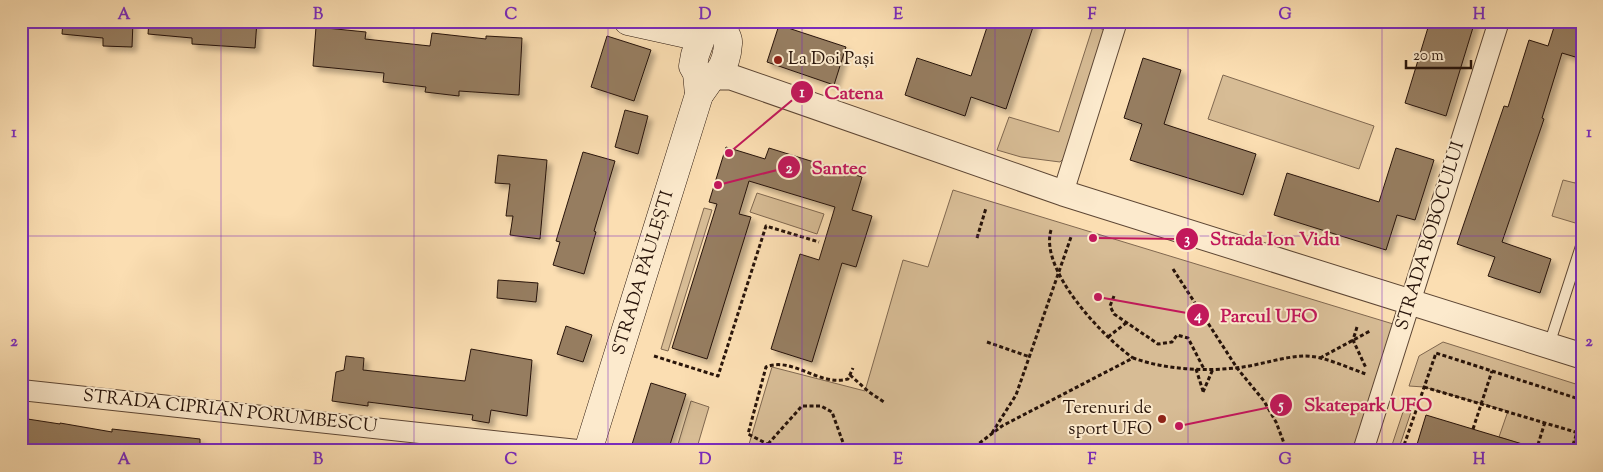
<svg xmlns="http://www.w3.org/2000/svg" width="1603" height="472" font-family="'Sorts Mill Goudy',serif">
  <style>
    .green { fill: #d7bc95; stroke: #806850 }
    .building { fill: #967d61; stroke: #28140a; filter: url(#shadow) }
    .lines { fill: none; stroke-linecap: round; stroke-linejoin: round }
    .service-casing { stroke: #5d4634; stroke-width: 12 }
    .minor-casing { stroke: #5d4634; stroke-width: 22 }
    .tertiary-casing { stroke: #5d4634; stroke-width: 27 }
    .secondary-casing { stroke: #28140a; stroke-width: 29 }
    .path { stroke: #28140a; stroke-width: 3; stroke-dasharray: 4 2.5; stroke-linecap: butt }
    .service { stroke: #fceacd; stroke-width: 10 }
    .minor { stroke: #fceacd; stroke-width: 20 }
    .tertiary { stroke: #fceacd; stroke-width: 25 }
    .secondary { stroke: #fceacd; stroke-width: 28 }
    .grid { fill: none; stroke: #7b2cbf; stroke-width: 1; stroke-opacity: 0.55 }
    .poi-dot { fill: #8f2418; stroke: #fceacd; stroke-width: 2 }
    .labels { text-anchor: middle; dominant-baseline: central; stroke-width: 4; stroke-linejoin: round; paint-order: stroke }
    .poi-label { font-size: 18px; fill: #28140a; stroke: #fceacd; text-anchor: start }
    .street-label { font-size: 18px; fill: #28140a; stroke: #fceacd }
    .leader { fill: none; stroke: #c2185b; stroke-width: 2 }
    .callout-dot { fill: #c2185b; stroke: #fceacd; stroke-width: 2 }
    .mark-label { font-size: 15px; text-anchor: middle; font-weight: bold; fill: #fff }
    .callout-label { font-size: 19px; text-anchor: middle; font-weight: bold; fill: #c2185b; stroke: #fceacd; stroke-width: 4; stroke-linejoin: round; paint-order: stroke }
    .neatline { fill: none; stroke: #7b2cbf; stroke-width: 2 }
    .grid-label { font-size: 16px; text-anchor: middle; font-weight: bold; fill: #7b2cbf }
  </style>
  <defs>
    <filter id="shadow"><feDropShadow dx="4.5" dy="4.5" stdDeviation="2.5" flood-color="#0004"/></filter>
  </defs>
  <rect width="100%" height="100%" fill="#fbdeb2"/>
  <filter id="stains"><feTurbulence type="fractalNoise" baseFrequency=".004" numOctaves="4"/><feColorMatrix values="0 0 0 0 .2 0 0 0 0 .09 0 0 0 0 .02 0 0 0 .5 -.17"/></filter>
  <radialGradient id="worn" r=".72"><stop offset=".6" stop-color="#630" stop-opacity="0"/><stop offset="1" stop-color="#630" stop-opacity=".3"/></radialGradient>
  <g class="green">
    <path d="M1093,26l15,5 -40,123 -8,8 -39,-5 -24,-7 12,-33 50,15z"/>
    <path d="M1223,75l151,51 -15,43 -151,-50z"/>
    <path d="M1582,161v64l-30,-9 11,-36 12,3z"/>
    <path d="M953,190l450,137 -40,124h-616l25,-84 93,24 38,-131 25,7z"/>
    <path d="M757,193l67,21 -7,20 -67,-22z"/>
    <path d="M704,208l8,2 -44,141 -7,-2z"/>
    <path d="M1443,342l139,44v48l-5,-1 -6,18h-38l1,-3 -35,-11 9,-26 -84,-24 -15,-1 10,-30z"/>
    <path d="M691,401l18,6 -13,44h-20z"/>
    <path d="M1405,406l7,3 -14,42h-8z"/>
  </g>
  <g class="building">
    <path d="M63,21h70l-1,26 -29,-1v-8l-41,-4z"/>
    <path d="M149,21h108l-2,27 -63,-4v-6l-44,-4z"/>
    <path d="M989,21h46l-29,88 -35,-12 -6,19 -60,-21 12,-37 54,18z"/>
    <path d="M1430,21h45l-29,95 -41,-13z"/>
    <path d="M1556,21h26v38l-20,-6 -20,65 2,1 -42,123 49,17 -11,34 -52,-17 7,-19 -38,-13 47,-138 4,1 21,-67 19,6z"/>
    <path d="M779,25l67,22 -12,38 -67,-23z"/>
    <path d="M316,27l50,5 -1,7 65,7 2,-13 54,6v-3l36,2 -3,57 -60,-4v5l-34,-4 1,-5 -43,-5 1,-9 -71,-7z"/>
    <path d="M607,36l44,14 -17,51 -43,-14z"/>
    <path d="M1143,58l38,12 -17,54 92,30 -13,41 -113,-35 12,-36 -18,-6z"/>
    <path d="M625,110l23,6 -10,38 -23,-7z"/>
    <path d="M726,147l39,12 4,-11 93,29 -10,33 20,6 -16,51 -14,-4 -30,99 -41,-13 29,-95 19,6 16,-53 -86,-26 -10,33 12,3 -44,142 -35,-11 45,-144 -8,-2z"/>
    <path d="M1396,148l38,12 -19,60 -18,-5 -11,35 -112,-35 13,-42 92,29z"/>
    <path d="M583,152l32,9 -21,70 2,1 -12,42 -31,-9 7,-23 -4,-1z"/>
    <path d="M498,155l49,5 -7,79 -30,-4 3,-19h-7l4,-32 -15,-1z"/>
    <path d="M498,280l40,3 -2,19 -39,-4z"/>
    <path d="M566,326l26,9 -9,27 -26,-8z"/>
    <path d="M471,349l61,11 -5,56 -36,-6 -2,13 -17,-3 1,-5 -105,-13v4l-36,-5 4,-29 8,-2 2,-14 18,2 -1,12 102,11z"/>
    <path d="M651,383l35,11 -18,57h-38z"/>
    <path d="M1426,415l103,31 -1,5h-113z"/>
    <path d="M21,418l39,6v-1l52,9v-3l88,10v12h-115l-15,-3 -1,3h-48z"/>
  </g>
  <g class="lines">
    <defs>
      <path id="service" d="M1549,345l33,-102"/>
      <g id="minor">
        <path d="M1063,193l54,-172"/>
        <path d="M21,390l566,61"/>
        <path d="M1363,451l136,-430"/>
      </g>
      <path id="tertiary" d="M715,77h16l332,116 519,163"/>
      <g id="secondary">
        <path d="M628,21l59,13 16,-1"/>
        <path d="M697,73c20,16 30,-12 31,-29 1,-4 -1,-7 -3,-11 -1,-3 0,-8 -1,-12"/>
        <path d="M699,95l-2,-22 -4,-7 2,-11 8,-22 8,-4 5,-8"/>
        <path d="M588,451l111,-356 12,-17"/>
      </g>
    </defs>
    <use href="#service" class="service-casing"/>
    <use href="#minor" class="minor-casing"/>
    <use href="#tertiary" class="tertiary-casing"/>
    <use href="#secondary" class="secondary-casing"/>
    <g class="path">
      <path d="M1577,229c3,-9 2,-16 5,-24"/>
      <path d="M1051,230c-12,40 52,107 82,128"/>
      <path d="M977,238l9,-30"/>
      <path d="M1173,269l64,99 27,33 12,21 11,29"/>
      <path d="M1114,296l-4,10 4,8 44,30 14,-2 5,-7 11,3 16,31"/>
      <path d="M1357,327l-4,13 13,28"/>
      <path d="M1108,337l18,-14"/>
      <path d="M987,342l43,15"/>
      <path d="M654,356l64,20 48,-150 53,16"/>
      <path d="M1320,358l50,-27"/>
      <path d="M1196,369l7,22"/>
      <path d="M850,375l19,17 15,10"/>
      <path d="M1424,387l158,47"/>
      <path d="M1203,392l10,-23"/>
      <path d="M1473,429l19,-58"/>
      <path d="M992,433l24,-38 55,-158"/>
      <path d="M768,444l34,-38h19l11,6 14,39"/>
      <path d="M781,451l-33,-17 18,-67c26,-11 54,20 82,12l5,-11"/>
      <path d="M969,451l33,-25 131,-68c34,12 75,14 110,9 20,-3 40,-10 60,-11 19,-1 45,12 63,18"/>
      <path d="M1402,451l34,-98 146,47"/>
      <path d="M1536,451l9,-29"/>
      <path d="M1571,451l11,-34"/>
    </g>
    <use href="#service" class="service"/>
    <use href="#minor" class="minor"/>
    <use href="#tertiary" class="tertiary"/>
    <use href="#secondary" class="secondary"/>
  </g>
  <path class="grid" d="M221,21v430M414,21v430M608,21v430M802,21v430M995,21v430M1188,21v430M1382,21v430M21,236h1561"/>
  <g class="poi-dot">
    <circle cx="778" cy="60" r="5"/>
    <circle cx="1162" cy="419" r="5"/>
  </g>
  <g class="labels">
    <g class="poi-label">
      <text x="788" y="60">La Doi Pași</text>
      <text x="1152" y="409" text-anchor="end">Terenuri de<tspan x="1152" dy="21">sport UFO</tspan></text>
    </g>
    <g class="street-label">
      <text transform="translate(1431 236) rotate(-73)">STRADA BOBOCULUI</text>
      <text transform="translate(644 273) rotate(-73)">STRADA PĂULEȘTI</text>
      <text transform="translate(230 412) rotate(6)">STRADA CIPRIAN PORUMBESCU</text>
    </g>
  </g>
  <path class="leader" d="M729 153L802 92M718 185L789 167M1093 238L1187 239M1098 297L1198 315M1179 426L1281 405"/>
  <g class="callout-dot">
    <circle cx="729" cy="153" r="5"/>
    <circle cx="718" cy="185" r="5"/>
    <circle cx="1093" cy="238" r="5"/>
    <circle cx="1098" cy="297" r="5"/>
    <circle cx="1179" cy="426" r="5"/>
    <circle cx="802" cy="92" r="12"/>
    <circle cx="789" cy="167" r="12"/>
    <circle cx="1187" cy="239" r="12"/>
    <circle cx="1198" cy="315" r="12"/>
    <circle cx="1281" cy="405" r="12"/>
  </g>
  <g class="mark-label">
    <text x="802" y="97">1</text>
    <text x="789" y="173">2</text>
    <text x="1187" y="244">3</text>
    <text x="1198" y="320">4</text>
    <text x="1281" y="410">5</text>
  </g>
  <g class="callout-label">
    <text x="854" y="99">Catena</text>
    <text x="839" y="174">Santec</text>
    <text x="1275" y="245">Strada Ion Vidu</text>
    <text x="1269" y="322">Parcul UFO</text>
    <text x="1368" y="411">Skatepark UFO</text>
  </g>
  <rect width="1603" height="472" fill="none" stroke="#fbdeb2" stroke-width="55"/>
  <path d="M1406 60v8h65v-8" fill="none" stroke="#28140a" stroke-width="2.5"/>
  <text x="1413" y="60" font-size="15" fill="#28140a" stroke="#fceacd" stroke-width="4" paint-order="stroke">20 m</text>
  <rect x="28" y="28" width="1548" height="416" class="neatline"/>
  <g class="grid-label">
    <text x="124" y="19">A</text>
    <text x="318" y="19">B</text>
    <text x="511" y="19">C</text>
    <text x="705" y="19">D</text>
    <text x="898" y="19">E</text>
    <text x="1092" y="19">F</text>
    <text x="1285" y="19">G</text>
    <text x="1479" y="19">H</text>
    <text x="14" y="137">1</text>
    <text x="1589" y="137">1</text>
    <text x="14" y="346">2</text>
    <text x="1589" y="346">2</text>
    <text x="124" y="464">A</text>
    <text x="318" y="464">B</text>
    <text x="511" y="464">C</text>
    <text x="705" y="464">D</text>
    <text x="898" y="464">E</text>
    <text x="1092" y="464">F</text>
    <text x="1285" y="464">G</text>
    <text x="1479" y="464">H</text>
  </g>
  <rect width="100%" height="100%" filter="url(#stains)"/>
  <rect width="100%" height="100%" fill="url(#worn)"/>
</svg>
